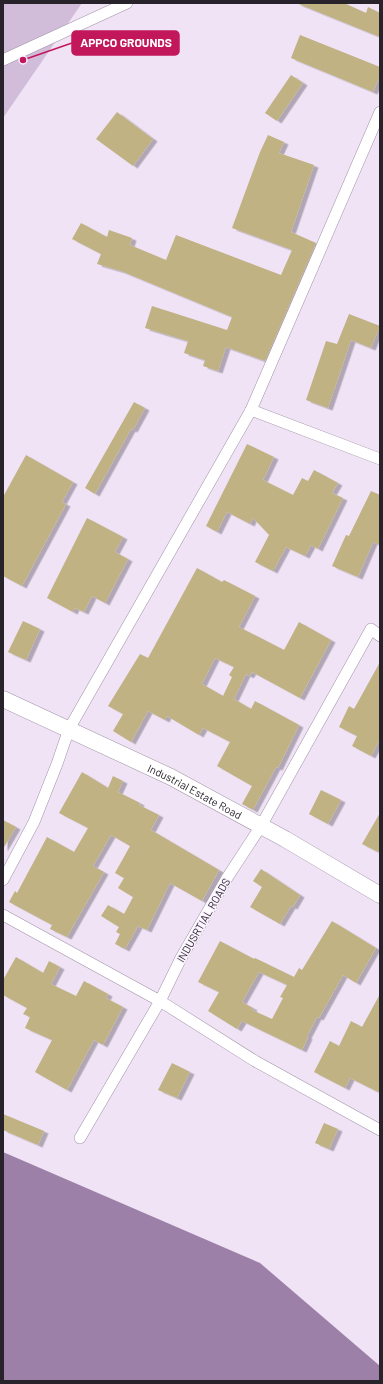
<svg xmlns="http://www.w3.org/2000/svg" width="383" height="1384" font-family="Barlow,sans-serif">
  <style>
    .green { fill: #d1bdd9 }
    .water { fill: #9d80a8 }
    .building { fill: #c0b282; fill-rule: evenodd; filter: url(#shadow) }
    .lines { fill: none; stroke-linecap: round; stroke-linejoin: round }
    .minor-casing { stroke: #a093a5; stroke-width: 12 }
    .secondary-casing { stroke: #a093a5; stroke-width: 17 }
    .minor { stroke: #fff; stroke-width: 11 }
    .secondary { stroke: #fff; stroke-width: 16 }
    .labels { text-anchor: middle; dominant-baseline: central; stroke-width: 3; stroke-linejoin: round; paint-order: stroke }
    .street-label { font-size: 11px; fill: #28232a; stroke: #faf2fe }
    .leader { fill: none; stroke: #c2185b; stroke-width: 1.5 }
    .callout-dot { fill: #c2185b; stroke: #faf2fe; stroke-width: 1.5 }
    .callout { fill: #c2185b; stroke: #c2185b; stroke-width: 1.5 }
    .callout-label { font-size: 12px; text-anchor: middle; font-weight: bold; fill: #fff }
  </style>
  <defs>
    <filter id="shadow"><feDropShadow dx="4.5" dy="2.5" stdDeviation="0" flood-color="#0004"/></filter>
  </defs>
  <rect width="100%" height="100%" fill="#f0e3f6"/>
  <path class="green" d="M3,3h79l-79,115z"/>
  <path class="water" d="M3,1152l257,111 120,103v15h-377z"/>
  <g class="building">
    <path d="M296,3h48l22,10 2,-6 12,6v24z"/>
    <path d="M300,35l80,32v9l-7,16 -82,-34z"/>
    <path d="M291,75l12,8 -26,38 -12,-8z"/>
    <path d="M117,112l36,27 -20,27 -37,-27z"/>
    <path d="M268,135l16,7 -5,11 35,12 -23,67 25,11 -51,118 -39,-14 -8,24 -15,-5 2,-6 -21,-7 4,-12 -43,-13 7,-22 75,24 5,-13 -111,-46 -24,-7 4,-10 -29,-15 9,-16 26,14 2,-7 23,8 -2,7 36,15 10,-25 105,40 11,-25 -60,-22 28,-76z"/>
    <path d="M349,314l31,12 -9,22 -20,-8 -23,68 -22,-8 20,-59 11,3z"/>
    <path d="M134,402l11,6 -12,22 -2,-1 -36,65 -10,-6z"/>
    <path d="M247,444l27,13 -11,23 30,15 9,-17 6,3 6,-11 24,13 -6,10 11,5 -25,51 -7,-4 -6,11 -19,-9 -13,24 -18,-9 14,-27 -16,-17 -3,6 -23,-12 -10,20 -11,-6z"/>
    <path d="M26,455l47,27 -11,20 4,2 -44,82 -19,-10v-79z"/>
    <path d="M371,491l9,4v50l-7,-3 -15,35 -26,-11 14,-31 3,1z"/>
    <path d="M87,518l36,19 -8,15 13,7 -23,44 -13,-7 -8,16 -9,-4 -2,4 -26,-14z"/>
    <path d="M197,568l25,14 2,-2 31,16 -16,31 45,23 15,-28 32,18 -31,58 -48,-26 -3,4 -3,-2 -12,25 17,10 4,-8 44,24 -21,43 -2,-1 -23,43 -11,-6 10,-18 -35,-20 13,-24 -27,-14 -4,7 -32,-19 -2,4 -17,-9 -17,31 -18,-11 10,-17 -15,-8 32,-52 8,4zM215,658l19,9 -5,8 3,2 -9,19 -21,-12z"/>
    <path d="M23,621l17,8 -14,31 -18,-8z"/>
    <path d="M380,662v77l-9,17 -19,-10 5,-10 -18,-9 10,-21 5,3z"/>
    <path d="M82,772l26,16 5,-12 10,5 -5,11 22,11 -1,2 20,10 -8,15 68,40 -17,31 -32,-18 -23,47 -9,-4 -13,23 -10,-5 5,-10 -4,-2 3,-5 -18,-11 7,-11 16,9 9,-17 -15,-9 6,-10 -9,-5 15,-27 -19,-11 -18,31 11,6 -37,65 -17,-8 2,-4 -43,-23 6,-11 2,2 30,-56 27,15 14,-24 -29,-15z"/>
    <path d="M321,790l20,10 -13,24 -19,-10z"/>
    <path d="M380,813v40l-18,-9z"/>
    <path d="M3,820l13,7 -13,22z"/>
    <path d="M261,869l39,26 -7,12 -2,-1 -11,18 -30,-17 12,-20 -9,-6z"/>
    <path d="M332,921l44,27 -20,35 -13,-8 -24,43 -2,-1 -10,19 1,1 -6,13 -60,-29 -5,8 -29,-18 11,-19 -21,-10 22,-41 34,18 1,-1 39,19 5,-9 3,2zM259,972l28,13 -7,12 3,1 -11,21 -20,-9 1,-2 -11,-6z"/>
    <path d="M16,957l27,16 6,-12 11,6 -9,17 25,12 8,-15 24,13 -2,4 17,9 -20,38 -9,-5 -27,50 -32,-18 17,-32 -27,-12 5,-11 -7,-3 4,-6 -24,-13v-15z"/>
    <path d="M380,994v99l-30,-15 -5,10 -31,-16 16,-31 9,5 12,-25 11,6z"/>
    <path d="M172,1063l18,9 -13,26 -19,-8z"/>
    <path d="M3,1114l41,17 -6,14 -35,-15z"/>
    <path d="M324,1123l14,6 -9,20 -14,-6z"/>
  </g>
  <g class="lines">
    <defs>
      <g id="minor">
        <path d="M3,60l124,-57"/>
        <path d="M380,112l-129,298 129,49"/>
        <path d="M380,636l-9,-7 -110,197 -34,52 -46,80 -21,43 95,60 125,69"/>
        <path d="M3,880l31,-58 23,-58 12,-35 182,-319"/>
        <path d="M3,915l157,86 -80,137"/>
      </g>
      <g id="secondary">
        <path id="s1" d="M3,699l168,78 114,62 95,56"/>
      </g>
    </defs>
    <use href="#minor" class="minor-casing"/>
    <use href="#secondary" class="secondary-casing"/>
    <use href="#minor" class="minor"/>
    <use href="#secondary" class="secondary"/>
  </g>
  <g class="labels">
    <g class="street-label">
      <text stroke="none"><textPath href="#s1" startOffset="213">Industrial Estate Road</textPath></text>
      <text transform="translate(203 920) rotate(-60)">INDUSRTIAL ROADS</text>
    </g>
  </g>
  <path class="leader" d="M23 60L72 43"/>
  <circle class="callout-dot" cx="23" cy="60" r="4"/>
  <rect class="callout" x="72" y="31" width="107" height="24" rx="4"/>
  <g class="callout-label">
    <text x="126" y="47">APPCO GROUNDS</text>
  </g>
  <rect width="383" height="1384" fill="none" stroke="#28232a" stroke-width="8"/>
</svg>
